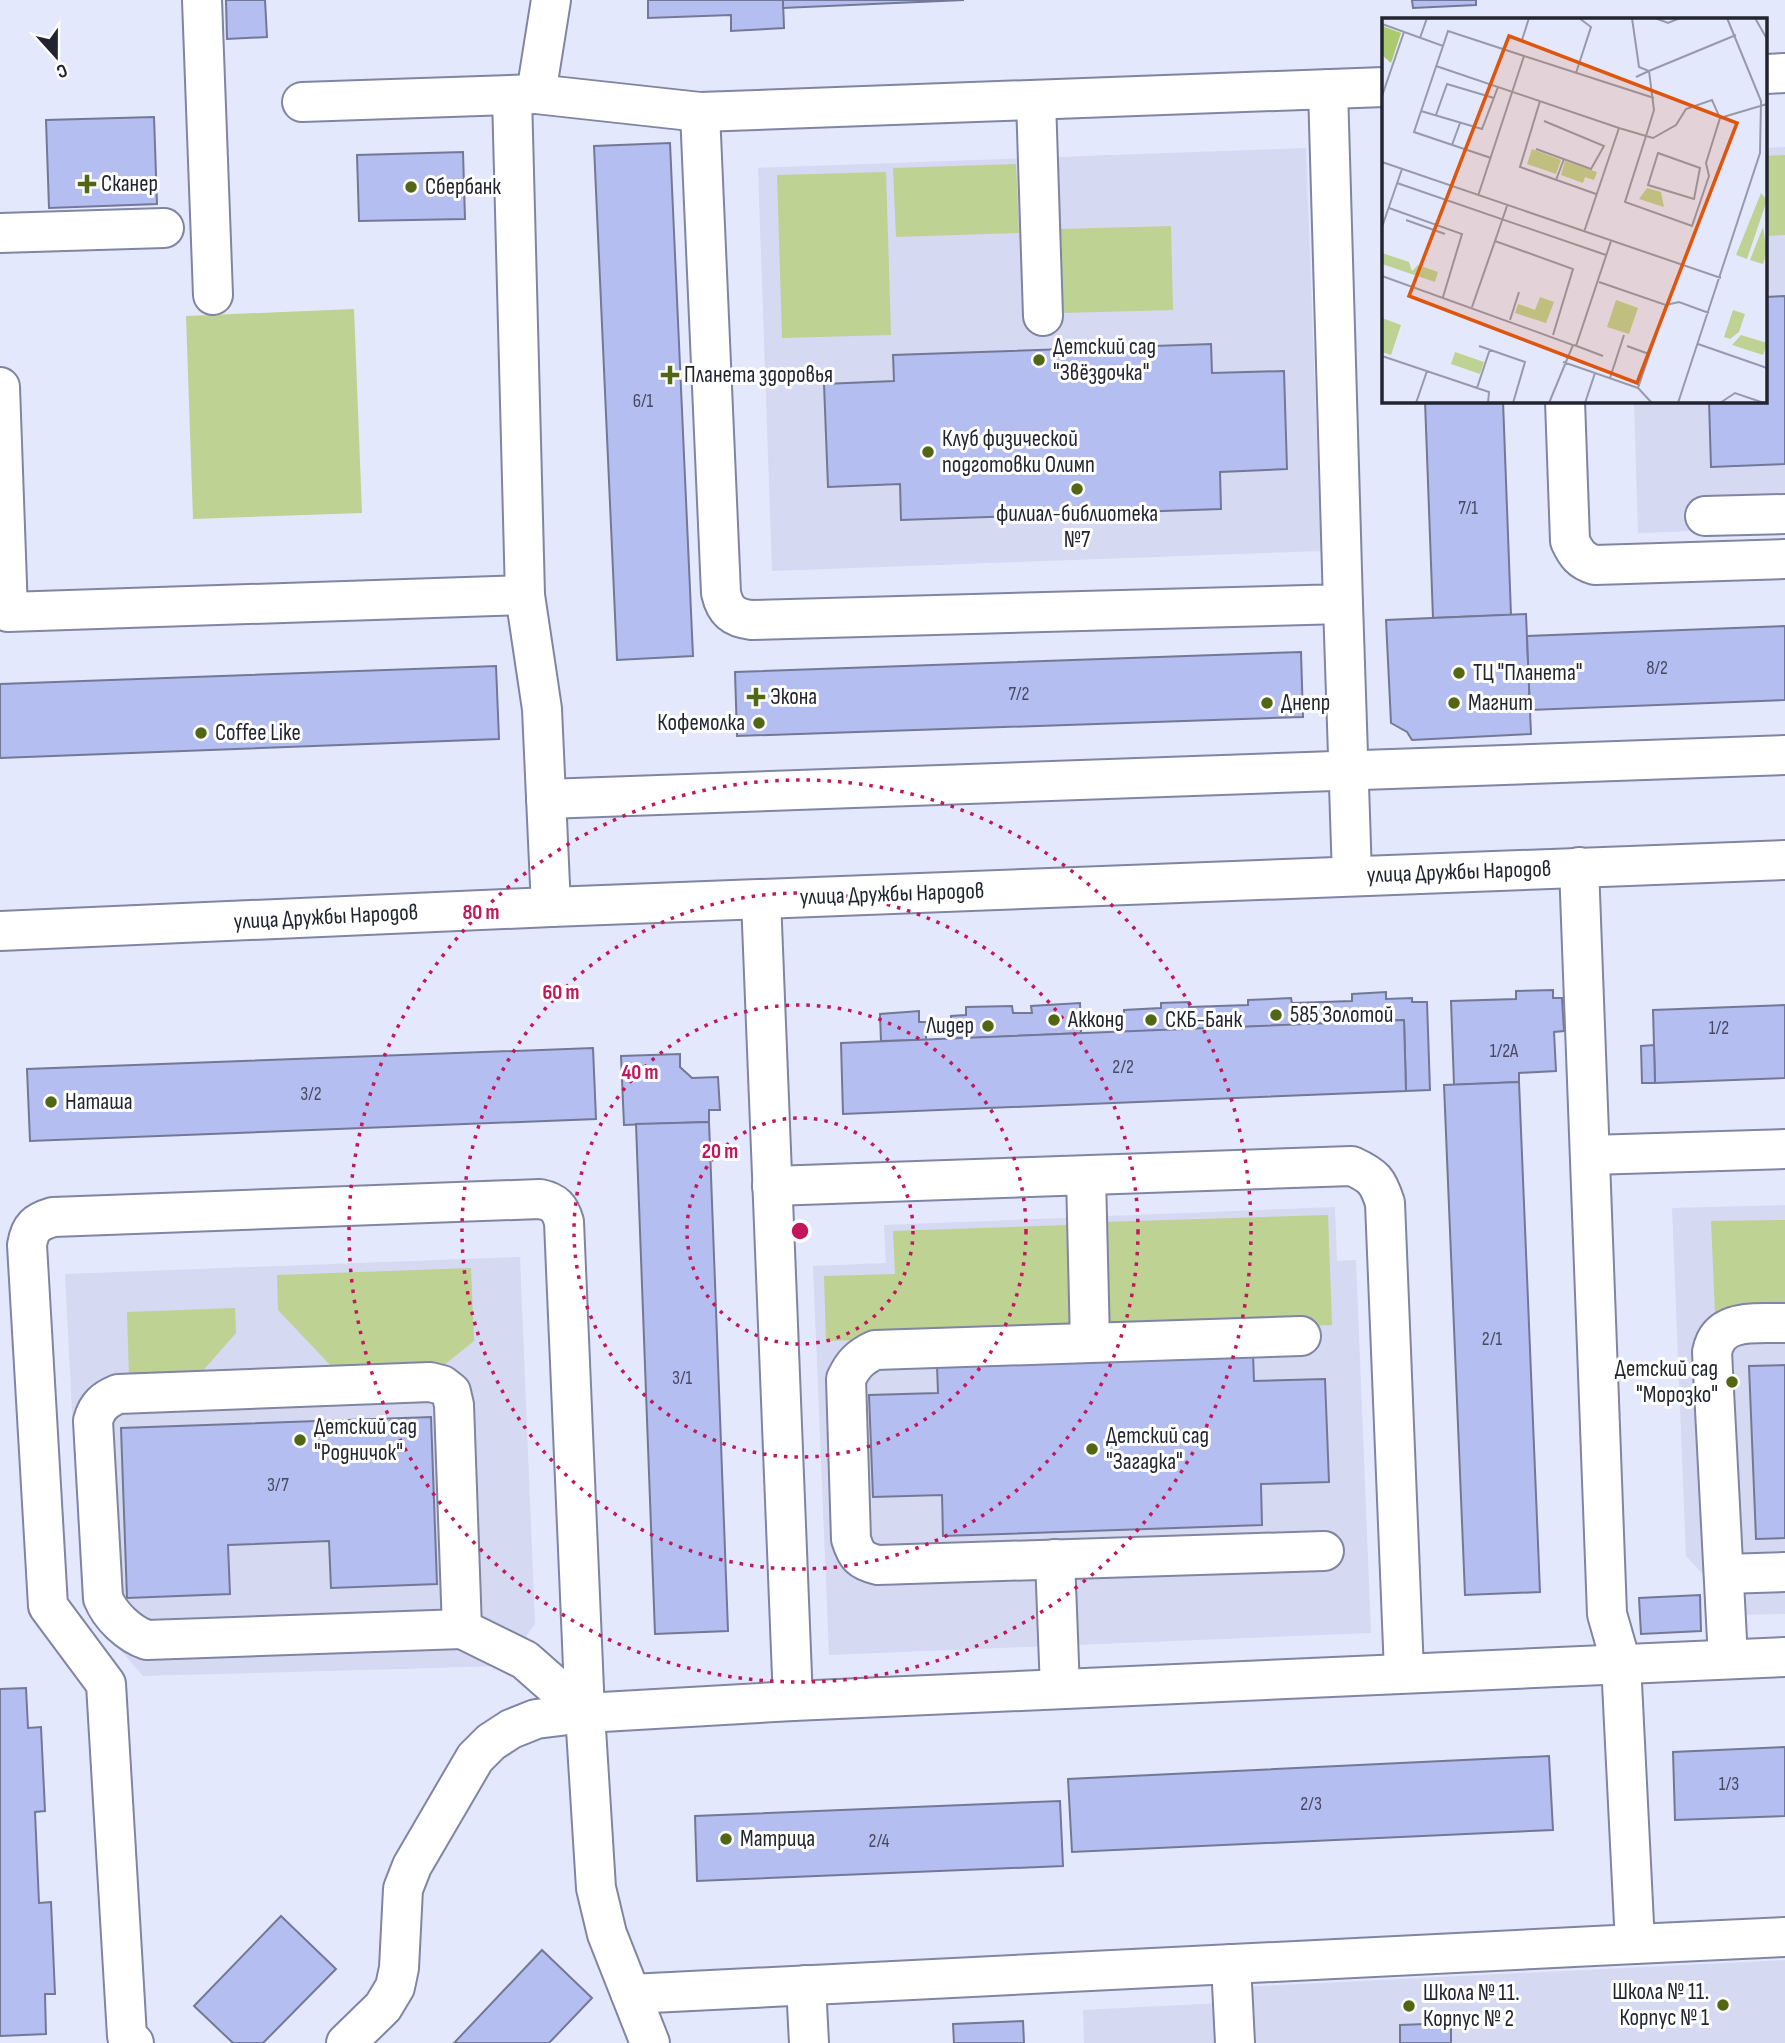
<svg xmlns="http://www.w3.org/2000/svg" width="1785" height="2043" font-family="'Sofia Sans Condensed',sans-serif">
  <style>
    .built { fill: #d5d9f1 }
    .green { fill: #bdd293 }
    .building { fill: #b4bef1; stroke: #737896; stroke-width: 2 }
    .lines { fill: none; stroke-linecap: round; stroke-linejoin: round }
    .minor-casing { stroke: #7f85a3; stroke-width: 42 }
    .minor { stroke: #fff; stroke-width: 38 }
    .ring { fill: none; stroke: #c2185b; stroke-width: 3.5; stroke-dasharray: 3.5 7 }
    .poi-dot { fill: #526714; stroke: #fff; stroke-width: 2.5 }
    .labels { text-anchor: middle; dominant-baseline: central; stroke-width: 6; stroke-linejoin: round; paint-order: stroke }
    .number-label { font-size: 19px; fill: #464a60 }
    .poi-label { font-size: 23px; fill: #222430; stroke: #fff; text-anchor: start }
    .street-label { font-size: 23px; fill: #222430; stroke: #fff }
    .inset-road { fill: none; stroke: #969aaa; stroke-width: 2 }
    .view { fill: #de560e; fill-opacity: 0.15; stroke: #de560e; stroke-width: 3.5 }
    .inset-edge { fill: none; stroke: #222430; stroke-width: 3.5 }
    .centre { fill: #c2185b; stroke: #fff; stroke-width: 3.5 }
    .ring-label { font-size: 21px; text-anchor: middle; font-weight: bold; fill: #c2185b; stroke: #fff; stroke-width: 6; stroke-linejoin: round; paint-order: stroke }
  </style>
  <rect width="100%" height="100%" fill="#e4e8fc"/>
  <g class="built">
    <path d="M1785,147v381l-147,5 -4,-132h132v-253z"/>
    <path d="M1306,148l15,403 -549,20 -14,-403z"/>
    <path d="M1785,1205v409l-44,1 -55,-59 -14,-348z"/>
    <path d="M1335,1207l2,54 19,-1 15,373 -542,22 -16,-389 73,-3 -2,-38z"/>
    <path d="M520,1257l15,367 -30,42 -362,10 -61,-70 -17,-332z"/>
    <path d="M1785,1960v83h-701l-1,-33 158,-8v-15z"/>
  </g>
  <g class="green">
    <path d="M1785,155v80l-19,1v-80z"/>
    <path d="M1016,164l3,69 -123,4 -3,-69z"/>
    <path d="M886,172l5,163 -109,3 -5,-163z"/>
    <path d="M1171,226l2,84 -110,3 -2,-84z"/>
    <path d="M354,309l8,204 -169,6 -7,-203z"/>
    <path d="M1328,1215l4,110 -226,7 -3,-110z"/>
    <path d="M1785,1220v90l-70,3 -4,-92z"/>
    <path d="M1068,1225l4,108 -246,8 -2,-65 71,-2 -2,-43z"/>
    <path d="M471,1268l3,73 -30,24 -110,4 -56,-59 -1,-35z"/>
    <path d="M235,1308l1,25 -36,41 -71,3 -2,-65z"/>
  </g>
  <g class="building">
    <path d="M226,0h39l2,37 -40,2z"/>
    <path d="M648,0h135l1,28 -53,3v-16l-83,3z"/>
    <path d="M783,0h181l-181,8z"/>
    <path d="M1412,0h64v5l-63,3z"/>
    <path d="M154,117l3,87 -108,4 -3,-88z"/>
    <path d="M670,143l23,513 -76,4 -23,-514z"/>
    <path d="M463,152l2,67 -106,2 -2,-66z"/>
    <path d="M1785,296v168l-74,3 -2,-66h57v-104z"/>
    <path d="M1211,344l1,29 72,-2 3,98 -67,3 1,37 -320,11 -1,-36 -72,3 -4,-103 70,-3 -1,-26z"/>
    <path d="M1425,401h78l8,214 -78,3z"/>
    <path d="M1526,614l5,120 -119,6 -5,-8 -16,-9 -5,-103z"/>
    <path d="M1785,626v74l-255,10 -3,-74z"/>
    <path d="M1301,652l2,65 -566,19 -2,-64z"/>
    <path d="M496,666l3,73 -499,19v-74z"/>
    <path d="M1553,990v8h9l2,33 -10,1 2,39 -37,2v9l-65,3 -3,-84 65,-2v-8z"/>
    <path d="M1386,992v7l26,-1v4h15l3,88 -24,1 -2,-71 -280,12v-22l37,-2v-5l28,-1v5l59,-2v-5l43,-2 1,5 60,-2v-7z"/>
    <path d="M1080,1003l1,30 -129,6 -1,-23 15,-1v-8l46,-1 1,7h19l-1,-7z"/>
    <path d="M1785,1005v73l-130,5 -2,-73z"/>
    <path d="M919,1011v11h7v18l-45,1 -1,-27z"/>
    <path d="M1404,1020l2,71 -563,23 -2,-71z"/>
    <path d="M1654,1045l1,38h-13l-1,-37z"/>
    <path d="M593,1048l3,71 -566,22 -3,-72z"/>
    <path d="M680,1054v13l12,11 26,-1 2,33h-11v12l-85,3 -3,-69z"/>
    <path d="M1519,1082l21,510 -75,3 -21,-510z"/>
    <path d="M709,1122l19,509 -73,3 -19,-510z"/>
    <path d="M1253,1354l1,27 71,-2 4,103 -68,2 1,41 -319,11 -1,-41 -69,2 -4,-102 69,-2 -1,-28z"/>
    <path d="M1785,1365v173l-29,1 -7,-173z"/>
    <path d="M431,1417l6,167 -106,4 -2,-47 -101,4 2,49 -103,4 -6,-170z"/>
    <path d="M1700,1595l1,36 -60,3 -2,-36z"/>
    <path d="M26,1688l2,40 13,-1 4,84 -10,1 4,91 12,-1 4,92h-10l1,40 -46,2v-347z"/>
    <path d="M1785,1747v69l-110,4 -2,-68z"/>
    <path d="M1549,1756l4,74 -481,22 -4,-73z"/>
    <path d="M1060,1801l3,65 -366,15 -2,-65z"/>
    <path d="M281,1916l55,53 -73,74h-30l-39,-37z"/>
    <path d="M542,1950l50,48 -43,45h-95z"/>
    <path d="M1023,2021l1,22h-70l-1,-19z"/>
    <path d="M1451,2023v20h-51v-18z"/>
  </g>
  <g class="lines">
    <defs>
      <g id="minor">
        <path d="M202,0l11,295"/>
        <path d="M551,0l-15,94 164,18 684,-25"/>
        <path d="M1766,74l19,-1"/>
        <path d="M512,95l13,500 17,114 9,198"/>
        <path d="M1036,100l7,216"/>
        <path d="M302,102l234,-8"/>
        <path d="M700,112l21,481c4,18 12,25 31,27l591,-16 -15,-515"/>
        <path d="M0,233l164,-5"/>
        <path d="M0,387l8,225 517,-17"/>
        <path d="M1565,401l5,140c6,13 11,20 25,24l190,-6"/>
        <path d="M1705,516l80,-2"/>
        <path d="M1343,604l9,272"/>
        <path d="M546,799l1239,-44"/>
        <path d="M1579,867l28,747 14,49 14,281 150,-7"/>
        <path d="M761,899l32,802"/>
        <path d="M0,931l551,-24 1234,-47"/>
        <path d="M1590,1155l195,-6"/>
        <path d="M1086,1176l4,166"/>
        <path d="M772,1186l580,-20c22,10 26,15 33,37l19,469"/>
        <path d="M1301,1336l-426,14c-15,7 -22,14 -29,29l5,160c5,17 10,22 27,26l446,-14"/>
        <path d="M430,1382l12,3 9,7 3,13 8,224 -315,11c-18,-6 -37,-24 -44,-42l-10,-177c4,-15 11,-21 25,-27z"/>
        <path d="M1055,1559l5,130"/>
        <path d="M1724,1574l61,-2"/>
        <path d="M462,1629l63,31 60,53"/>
        <path d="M1728,1659l-16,-307c7,-35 44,-28 73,-29"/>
        <path d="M1231,1964l4,79"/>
        <path d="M806,1985l3,58"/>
        <path d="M631,1994l1004,-50"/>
        <path d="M134,2043l-7,-7 -21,-352 -58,-78 -21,-361c3,-18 9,-23 26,-28l487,-18c15,3 20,9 24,23l21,491 11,175 11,46 43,109"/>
        <path d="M346,2043l37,-36 12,-20 4,-19 4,-79 9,-23 63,-108 16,-16 20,-13 25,-10 49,-6 208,-12 992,-44"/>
      </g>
    </defs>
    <use href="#minor" class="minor-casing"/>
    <use href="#minor" class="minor"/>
  </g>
  <g class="ring">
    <circle cx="800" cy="1231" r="113"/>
    <circle cx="800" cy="1231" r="226"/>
    <circle cx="800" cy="1231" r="338"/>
    <circle cx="800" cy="1231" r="451"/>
  </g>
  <g class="poi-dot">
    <path d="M83.5 173.5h7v7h7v7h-7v7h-7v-7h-7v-7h7z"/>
    <circle cx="411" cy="187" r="7"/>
    <circle cx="1039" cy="360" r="7"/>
    <path d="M666.5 364.5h7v7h7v7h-7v7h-7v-7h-7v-7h7z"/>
    <circle cx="928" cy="452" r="7"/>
    <circle cx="1077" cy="489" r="7"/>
    <circle cx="1459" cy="673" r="7"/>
    <path d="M752.5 686.5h7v7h7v7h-7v7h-7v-7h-7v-7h7z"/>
    <circle cx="1267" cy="703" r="7"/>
    <circle cx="1454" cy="703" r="7"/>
    <circle cx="759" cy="723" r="7"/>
    <circle cx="201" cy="733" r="7"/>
    <circle cx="1276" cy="1015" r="7"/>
    <circle cx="1054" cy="1020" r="7"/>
    <circle cx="1151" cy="1020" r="7"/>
    <circle cx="988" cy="1026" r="7"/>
    <circle cx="51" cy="1102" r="7"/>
    <circle cx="1732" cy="1382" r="7"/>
    <circle cx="300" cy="1440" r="7"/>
    <circle cx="1092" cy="1449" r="7"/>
    <circle cx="726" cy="1839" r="7"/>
    <circle cx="1723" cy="2005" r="7"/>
    <circle cx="1409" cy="2006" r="7"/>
  </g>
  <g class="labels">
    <g class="number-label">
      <text x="643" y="401">6/1</text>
      <text x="1468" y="508">7/1</text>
      <text x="1657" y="668">8/2</text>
      <text x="1019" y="694">7/2</text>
      <text x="1719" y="1028">1/2</text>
      <text x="1504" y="1051">1/2А</text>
      <text x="1123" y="1067">2/2</text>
      <text x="311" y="1094">3/2</text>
      <text x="1492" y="1339">2/1</text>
      <text x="682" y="1378">3/1</text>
      <text x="278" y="1485">3/7</text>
      <text x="1729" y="1784">1/3</text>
      <text x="1311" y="1804">2/3</text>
      <text x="879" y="1841">2/4</text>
    </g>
    <g class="poi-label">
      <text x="101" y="184">Сканер</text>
      <text x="425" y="187">Сбербанк</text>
      <text x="1053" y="347">Детский сад<tspan x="1053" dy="26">"Звёздочка"</tspan></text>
      <text x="684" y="375">Планета здоровья</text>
      <text x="942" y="439">Клуб физической<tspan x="942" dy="26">подготовки Олимп</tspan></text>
      <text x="1077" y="514" text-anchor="middle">филиал-библиотека<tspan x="1077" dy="26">№7</tspan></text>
      <text x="1473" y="673">ТЦ "Планета"</text>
      <text x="770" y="697">Экона</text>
      <text x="1281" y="703">Днепр</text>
      <text x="1468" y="703">Магнит</text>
      <text x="745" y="723" text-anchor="end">Кофемолка</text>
      <text x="215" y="733">Coffee Like</text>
      <text x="1290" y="1015">585 Золотой</text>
      <text x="1068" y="1020">Акконд</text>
      <text x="1165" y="1020">СКБ-Банк</text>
      <text x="974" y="1026" text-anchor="end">Лидер</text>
      <text x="65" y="1102">Наташа</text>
      <text x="1718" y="1369" text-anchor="end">Детский сад<tspan x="1718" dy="26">"Морозко"</tspan></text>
      <text x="314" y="1427">Детский сад<tspan x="314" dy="26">"Родничок"</tspan></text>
      <text x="1106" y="1436">Детский сад<tspan x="1106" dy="26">"Загадка"</tspan></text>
      <text x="740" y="1839">Матрица</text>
      <text x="1709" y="1992" text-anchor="end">Школа № 11.<tspan x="1709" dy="26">Корпус № 1</tspan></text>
      <text x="1423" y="1993">Школа № 11.<tspan x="1423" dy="26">Корпус № 2</tspan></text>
    </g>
    <g class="street-label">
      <text transform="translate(1459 872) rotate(-2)">улица Дружбы Народов</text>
      <text transform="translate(892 894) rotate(-2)">улица Дружбы Народов</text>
      <text transform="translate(326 917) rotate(-3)">улица Дружбы Народов</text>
    </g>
  </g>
  <g transform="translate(1382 18)">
    <rect width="385" height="385" fill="#e4e8fc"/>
    <path d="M150,131l29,11 -5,14 -29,-10zM183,143l32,11 -3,8 -9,-3 -2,6 -22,-8zM265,170l14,4 3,15 -25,-8zM379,175l6,7 -20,59 -11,-4zM381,209l4,25 -4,12 -13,-4zM0,235l27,9 3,9 6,-6 20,7 -3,10 -53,-18zM158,279l14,5 -8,21 -31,-10 3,-9 17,6zM234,282l22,8 -9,26 -22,-7zM351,292l12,4 -6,18 -9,7 -6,-2zM0,300l19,7 -10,30 -9,-3zM359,317l26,8 -4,12 -31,-10zM73,334l29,10 -4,12 -29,-10z" fill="#bdd293"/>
    <path d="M0,8l19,7 -10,30 -9,-8z" fill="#acc96d"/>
    <path class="inset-road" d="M250,0l7,49 10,4 -13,6M273,0l13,5 12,-5M373,0l12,21M0,6l61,22 5,-15 76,25 -46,140M38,20l7,-20M140,22l7,-22M61,28l-29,86 77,26M142,38l130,42M54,48l183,62 27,8 7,2 23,-13 10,-16 26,-9 8,18 -14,45 3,13 -17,50 -67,-24 21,-66 8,-26 -5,-39 87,-36M194,55l15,-46 -12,-9M0,78l22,-64M158,83l-20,66 76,27M39,93l61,18 16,-42M54,97l11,-31 47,14M338,100l47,-14M70,127l8,-22M154,131l55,20 13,-23 -60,-25M276,135l42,15 -6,31 -46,-14zM0,144l339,116M174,162l8,-21M15,165l209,72M7,190l73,26 -19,63M24,202l39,14M0,209l20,-58M202,214l35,-104M113,223l12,-35M0,258l191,69 -24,58M217,264l67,23 -28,83 14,15M284,287l13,-3 30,11M90,289l23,-66 78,28 -20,66M128,302l9,-28M316,326l69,24M192,327l29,11M97,328l46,16 -12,41M194,328l35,-105M245,328l22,8M0,338l107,36 -1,11M181,344l32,11M228,360l14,-43M95,370l13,-39M34,385l11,-32M203,385l10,-30 43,15M296,385l82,-250 1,-52 -34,-83M338,385l15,-10 29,10"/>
    <path class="view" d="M127,18l228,87 -100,260 -228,-87z"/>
    <rect width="385" height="385" class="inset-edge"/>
  </g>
  <circle cx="800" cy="1231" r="10" class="centre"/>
  <g class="ring-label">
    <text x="481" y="919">80 m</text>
    <text x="561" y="999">60 m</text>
    <text x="640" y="1079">40 m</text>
    <text x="720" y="1158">20 m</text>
  </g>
  <g transform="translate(56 56) rotate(159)" stroke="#ffffff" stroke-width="5" paint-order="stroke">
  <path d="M0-5L12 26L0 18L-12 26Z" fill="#222430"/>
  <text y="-10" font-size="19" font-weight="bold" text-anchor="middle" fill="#222430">С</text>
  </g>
</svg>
